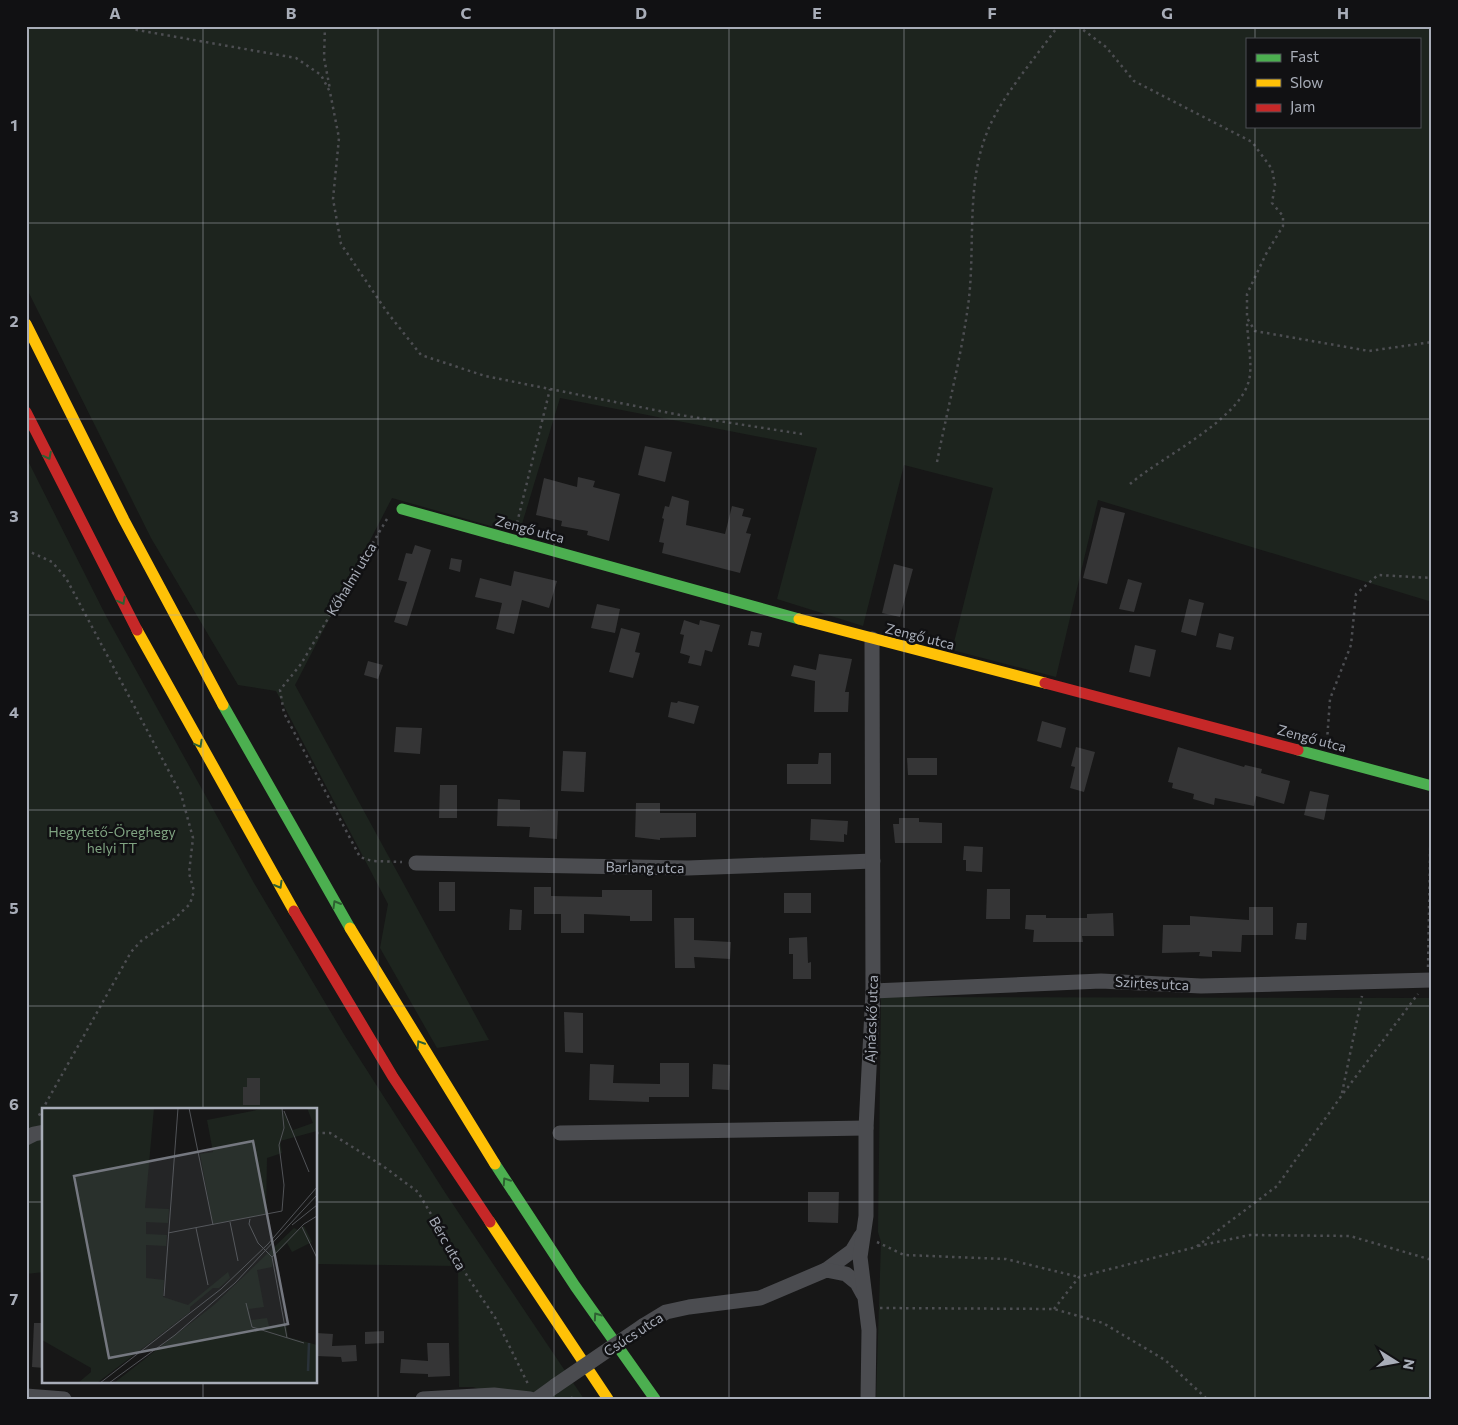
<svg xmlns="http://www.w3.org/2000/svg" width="1458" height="1425" font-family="Commissioner,sans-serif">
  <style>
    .green { fill: #1d241e; fill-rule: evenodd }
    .building { fill: #353536 }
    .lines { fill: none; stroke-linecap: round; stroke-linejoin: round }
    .path { stroke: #4d4e52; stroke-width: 2.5; stroke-dasharray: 2.5 4; stroke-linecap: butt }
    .street { stroke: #4b4c50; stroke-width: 15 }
    .fast { stroke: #4caf50; stroke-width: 11 }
    .slow { stroke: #ffc107; stroke-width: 11 }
    .jam { stroke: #c62828; stroke-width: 11 }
    .street-bridge { stroke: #4b4c50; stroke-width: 15 }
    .oneway { stroke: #2e6032 }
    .grid { fill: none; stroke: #a8adb8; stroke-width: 1; stroke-opacity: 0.55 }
    .labels { text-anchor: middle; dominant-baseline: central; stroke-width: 5; stroke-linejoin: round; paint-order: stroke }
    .street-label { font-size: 14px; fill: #a8adb8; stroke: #111113 }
    .park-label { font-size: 14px; fill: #7fa381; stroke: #111113 }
    .inset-river { fill: none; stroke: #2a3239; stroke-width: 2.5 }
    .inset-road { fill: none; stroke: #515357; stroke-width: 1 }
    .view { fill: #757880; fill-opacity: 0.15; stroke: #757880; stroke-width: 2.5 }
    .inset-edge { fill: none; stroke: #a8adb8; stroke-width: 2.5 }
    .neatline { fill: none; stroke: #a8adb8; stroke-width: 2 }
    .grid-label { font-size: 16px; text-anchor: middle; font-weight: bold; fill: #a8adb8 }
  </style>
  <rect width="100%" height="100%" fill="#171717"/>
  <g class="green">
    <path d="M26,26h1406v576l-334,-102 -42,177 -104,-27 41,-162 -89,-23 -41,161 -86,-27 40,-151 -257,-50 -41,136 -127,-36 -97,187 194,355 -52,8 -57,-100 8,-44 -112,-213 -38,-6 -87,-147 -125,-251zM1247,39h172v87h-172z"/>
    <path d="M26,457l80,159 148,267 91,153 101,158 138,205h-78l-33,-12h-14l-1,-121 -142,-2v-155h-272v163l-18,2z"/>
    <path d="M881,997l551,1v401h-556l5,-157 -3,-10z"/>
  </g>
  <g class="building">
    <path d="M645,446l27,6 -7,30 -27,-7z"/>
    <path d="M578,477l17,4 -2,6 27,7 -11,47 -22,-6 1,-4 -27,-5 1,-5 -26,-6 8,-37 33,9z"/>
    <path d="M672,496l17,5 -3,24 39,9 7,-28 12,3 -2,7 9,2 -5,15 5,1 -11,39 -78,-20 2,-10 -5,-1 5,-23 -2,-1 3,-12 4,1z"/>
    <path d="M1101,507l24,6 -18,71 -24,-6z"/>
    <path d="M415,545l16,5 -24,76 -13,-4 13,-40 -9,-2 8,-27 6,1z"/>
    <path d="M451,558l11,2 -2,12 -11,-3z"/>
    <path d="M894,564l19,5 -13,48 -18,-4z"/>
    <path d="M514,571l43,10 -8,27 -27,-8 -8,34 -18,-5 6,-26 -27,-6 5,-19 31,8z"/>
    <path d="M1128,579l14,4 -8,29 -15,-3z"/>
    <path d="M1189,599l15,4 -8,33 -15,-4z"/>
    <path d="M597,604l23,5 -5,24 -24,-5z"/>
    <path d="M684,620l15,5 1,-5 20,5 -8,27 -7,-2 -4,16 -13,-3 2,-7 -10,-3 4,-18 -4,-1z"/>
    <path d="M621,628l19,5 -5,19 5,1 -7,25 -24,-6z"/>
    <path d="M751,631l11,2 -3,14 -11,-2z"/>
    <path d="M1219,633l15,4 -3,13 -15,-3z"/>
    <path d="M1135,645l21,5 -6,27 -21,-5z"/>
    <path d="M819,654l33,5 -7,33h4l-1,20h-34l1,-31 -24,-5 3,-11 22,5z"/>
    <path d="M368,661l15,4 -5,14 -14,-4z"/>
    <path d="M678,701l21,5 -5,18 -26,-7 3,-15 6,1z"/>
    <path d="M1042,721l24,7 -5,20 -24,-7z"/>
    <path d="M396,727l26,1 -2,26 -26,-2z"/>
    <path d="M1076,747l19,5 -11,40 -14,-4 5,-21 -4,-1z"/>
    <path d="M1178,747l66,20 1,-2 17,4 -1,4 29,8 -6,23 -28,-8 -2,10 -39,-8 -1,7 -21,-6 1,-5 -22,-6 1,-5 -5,-1z"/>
    <path d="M563,751l23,1 -2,40 -23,-1z"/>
    <path d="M819,753h12v31h-44v-20h31z"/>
    <path d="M907,758h30v17h-29z"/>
    <path d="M440,785h17v33h-18z"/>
    <path d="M1310,791l19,4 -5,25 -20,-5z"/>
    <path d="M498,799l22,1v10l38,1 -1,28 -28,-2 1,-10 -33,-1z"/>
    <path d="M636,803h24v10h36v24l-36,1v2l-25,-3z"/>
    <path d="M899,818h20v4l23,1v20h-47l-2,-19h6z"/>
    <path d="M811,819l37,2 -1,14 -3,-1v8l-34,-2z"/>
    <path d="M964,846l19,1 -1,25 -16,-1v-11h-3z"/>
    <rect x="439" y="882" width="16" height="29"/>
    <path d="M534,887h17v9l51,1v-7h50v31h-22v-5l-46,-2v19h-23v-19h-27z"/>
    <path d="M987,889h23v30h-24z"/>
    <rect x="784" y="893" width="27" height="20"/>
    <path d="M1249,907h24v28h-31l-1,17 -29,-1v6l-13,-1 1,-4 -38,1 1,-28h27v-9l59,4z"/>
    <path d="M510,909l12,1 -1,20h-12z"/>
    <path d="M1113,913l1,23h-32l1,6h-50l1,-12 -9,-1 1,-14h20v3h41v-4z"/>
    <path d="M674,918h20v22l37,2 -1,17 -36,-2 1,11h-20z"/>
    <path d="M1297,923h10l-1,17 -11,-1z"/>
    <path d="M807,937l1,26 3,-1v17h-18v-25h-4v-16z"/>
    <path d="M564,1012l19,1v40l-18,-1z"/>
    <path d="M660,1063h29v34h-40v5l-60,-2 1,-36 24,1 -1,18 47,1z"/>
    <path d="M713,1064l17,1 -1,25 -17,-1z"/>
    <path d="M247,1078h13v27h-17v-18h4z"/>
    <path d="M808,1192h31l-1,31 -30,-1z"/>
    <path d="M34,1323h10v45l-12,-1z"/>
    <path d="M384,1331v12l-19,1v-12z"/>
    <path d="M316,1333l17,1 -1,12 24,-1 1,16 -15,1 -1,-5 -25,-1z"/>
    <path d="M427,1343h22l1,33 -22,1v-3l-28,-1 1,-14 27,2z"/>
  </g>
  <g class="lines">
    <g class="path">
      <path d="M130,26l7,4 159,28 25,17 9,17 9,46 -6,61 8,45 46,68 34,43 64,21 195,39 122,19"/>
      <path d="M325,26l-1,32 6,31"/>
      <path d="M1078,26l28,21 28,34 118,61 20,27 3,16 -3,18 11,13v10l-17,28 -19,40v24l8,13 114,20 63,-9"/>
      <path d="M937,462c10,-51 24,-104 31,-156 8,-57 -3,-122 20,-176 13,-33 49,-74 70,-104"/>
      <path d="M1130,484c31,-27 110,-64 119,-104 4,-15 -2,-43 -2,-60"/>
      <path d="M387,519l-86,145 -21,26 4,23 76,144 12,4 30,1"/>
      <path d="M517,523l33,-134"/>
      <path d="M26,550l26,12 14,16 115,216 12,44 -4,35 5,18 -4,13 -17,16 -31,20 -11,12 -94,167"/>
      <path d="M1327,741l3,-42 21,-54 5,-51 22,-19 54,3"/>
      <path d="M1428,967l3,-165"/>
      <path d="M1342,1093l20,-97"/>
      <path d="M316,1133h14l53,33 35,26 51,87 27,40 32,65"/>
      <path d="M877,1242l27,13 102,4 73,18"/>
      <path d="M1198,1246l52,-11 100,1 82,24"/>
      <path d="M880,1308l174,1 49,14 62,37 42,39"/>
      <path d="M1054,1309l25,-32 117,-30 81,-61 65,-91 76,-101"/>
      <path d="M571,1399l4,-4"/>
    </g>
    <g class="street">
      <path d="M416,863l272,5 185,-7"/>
      <path d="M873,991l228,-10 100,5 231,-6"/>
      <path d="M560,1133l306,-5"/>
      <path d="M26,1138l8,-4 10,-2"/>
      <path d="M826,1270l26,-19 9,-15"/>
      <path d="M643,1326l23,-14 23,-5 71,-9 66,-28 20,4 11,9 6,11"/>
      <path d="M26,1396l38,3"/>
      <path d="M423,1399l71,-4 36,4"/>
      <path d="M537,1399l18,-13"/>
      <path d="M868,1399l1,-69 -9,-73 6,-41v-88l7,-137 -1,-352"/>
    </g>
    <g class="fast">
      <path d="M402,509l397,110"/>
      <path d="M223,705l127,223"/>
      <path d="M1298,750l134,36"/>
      <path d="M495,1164l80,122 80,113"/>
    </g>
    <g class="slow">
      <path d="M26,324l98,196 99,185"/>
      <path d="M799,619l246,64"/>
      <path d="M137,630l157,281"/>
      <path d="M350,928l145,236"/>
      <path d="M490,1222l118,177"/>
    </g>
    <g class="jam">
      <path d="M26,412l111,218"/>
      <path d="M1045,683l253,67"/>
      <path d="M294,911l99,166 97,145"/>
    </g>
    <path class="street-bridge" d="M555,1386l88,-60"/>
  </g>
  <defs><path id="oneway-chevron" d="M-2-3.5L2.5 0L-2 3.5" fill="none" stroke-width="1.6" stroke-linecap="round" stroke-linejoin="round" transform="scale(1.25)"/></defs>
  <g class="oneway">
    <use href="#oneway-chevron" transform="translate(48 456) rotate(63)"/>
    <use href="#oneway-chevron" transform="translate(122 601) rotate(62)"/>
    <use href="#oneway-chevron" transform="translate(199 744) rotate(61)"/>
    <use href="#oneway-chevron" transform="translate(279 885) rotate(60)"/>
    <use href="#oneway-chevron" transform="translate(336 904) rotate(-120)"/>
    <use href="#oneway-chevron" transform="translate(420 1044) rotate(-122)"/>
    <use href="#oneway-chevron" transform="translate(506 1181) rotate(-123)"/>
    <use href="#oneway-chevron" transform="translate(597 1316) rotate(-125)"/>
  </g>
  <path class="grid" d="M203,26v1083M378,26v1373M554,26v1373M729,26v1373M904,26v1373M1080,26v1373M1255,26v13M1255,126v1273M26,223h1406M26,419h1406M26,615h1406M26,810h1406M26,1006h1406M26,1202h18M316,1202h1116M203,1381v18"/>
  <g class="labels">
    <g class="street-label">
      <text transform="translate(530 529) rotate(15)">Zengő utca</text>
      <text transform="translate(351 579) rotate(-59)">Kőhalmi utca</text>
      <text transform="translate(920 636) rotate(14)">Zengő utca</text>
      <text transform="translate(1312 738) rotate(15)">Zengő utca</text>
      <text transform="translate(645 867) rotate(1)">Barlang utca</text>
      <text transform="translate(1152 983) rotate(3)">Szirtes utca</text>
      <text transform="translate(871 1019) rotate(-88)">Ajnácskő utca</text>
      <text transform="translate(448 1243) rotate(60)">Bérc utca</text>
      <text transform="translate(633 1334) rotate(-33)">Csúcs utca</text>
    </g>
    <g class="park-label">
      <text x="112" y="831">Hegytető-Öreghegy<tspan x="112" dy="16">helyi TT</tspan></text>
    </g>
  </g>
  <g transform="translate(42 1108)">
    <rect width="275" height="275" fill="#171717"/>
    <path d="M0,0h112l-9,100 24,1 -1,14 -22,-1v12l21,1 -1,11 -20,-1v33l18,2 -1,17 25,8 40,-33 2,6 -11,10h-6l-23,19v5l-93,71h-19l13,-11v-4l-49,-28zM225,0h14l12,22 20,-7 -6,-15h10v23l-37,10 2,12 -15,5 -1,56 -53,10 -13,-70 13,-2 -6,-32zM262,118l8,16 -20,10 -5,-9 -14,14 -1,10 -15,3 7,37 -15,2 2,11 16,-2 2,8 17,-3 2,14 29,8v38h-203l100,-78 80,-77 4,2z" fill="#1d241e"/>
    <path class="inset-river" d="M266,263l1,-28"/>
    <path class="inset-road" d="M147,0l24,117M242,3l25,61M208,111l-1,5 9,19 14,14 15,81M188,114l8,39M250,117l25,-20M260,119l15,31M154,120l12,57M126,125l114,-22 2,-26 -5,-40 5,-17 -2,-20M230,149l32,-33 13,-8M122,188l14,-188M204,195l6,24 52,16M58,275l121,-94 47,-45 49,-57M67,275l66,-48 60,-52 82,-88"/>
    <path class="view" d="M211,33l35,183 -179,34 -35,-182z"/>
    <rect width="275" height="275" class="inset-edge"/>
  </g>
  <rect width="1458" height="1425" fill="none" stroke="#111113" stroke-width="55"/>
  <rect x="1246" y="38" width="175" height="90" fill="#111113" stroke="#4d4f55"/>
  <rect x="1256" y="54" width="25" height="8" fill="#4caf50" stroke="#4d4f55"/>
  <text x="1290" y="62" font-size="15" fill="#a8adb8">Fast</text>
  <rect x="1256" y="79" width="25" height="8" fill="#ffc107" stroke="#4d4f55"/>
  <text x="1290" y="88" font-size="15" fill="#a8adb8">Slow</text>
  <rect x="1256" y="104" width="25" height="8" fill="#c62828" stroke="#4d4f55"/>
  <text x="1290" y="112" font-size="15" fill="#a8adb8">Jam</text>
  <g transform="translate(1396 1362) rotate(101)" stroke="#111113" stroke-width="4" paint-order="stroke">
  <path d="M0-4L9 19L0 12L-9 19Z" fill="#a8adb8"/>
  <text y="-8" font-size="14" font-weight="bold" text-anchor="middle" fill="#a8adb8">N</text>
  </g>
  <rect x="28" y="28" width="1402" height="1370" class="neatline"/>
  <g class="grid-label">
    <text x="115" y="19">A</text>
    <text x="291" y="19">B</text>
    <text x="466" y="19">C</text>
    <text x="641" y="19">D</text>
    <text x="817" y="19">E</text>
    <text x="992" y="19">F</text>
    <text x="1167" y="19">G</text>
    <text x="1343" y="19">H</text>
    <text x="14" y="131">1</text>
    <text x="14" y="327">2</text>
    <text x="14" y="522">3</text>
    <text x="14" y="718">4</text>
    <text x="14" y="914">5</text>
    <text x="14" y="1110">6</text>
    <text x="14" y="1305">7</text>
  </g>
</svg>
